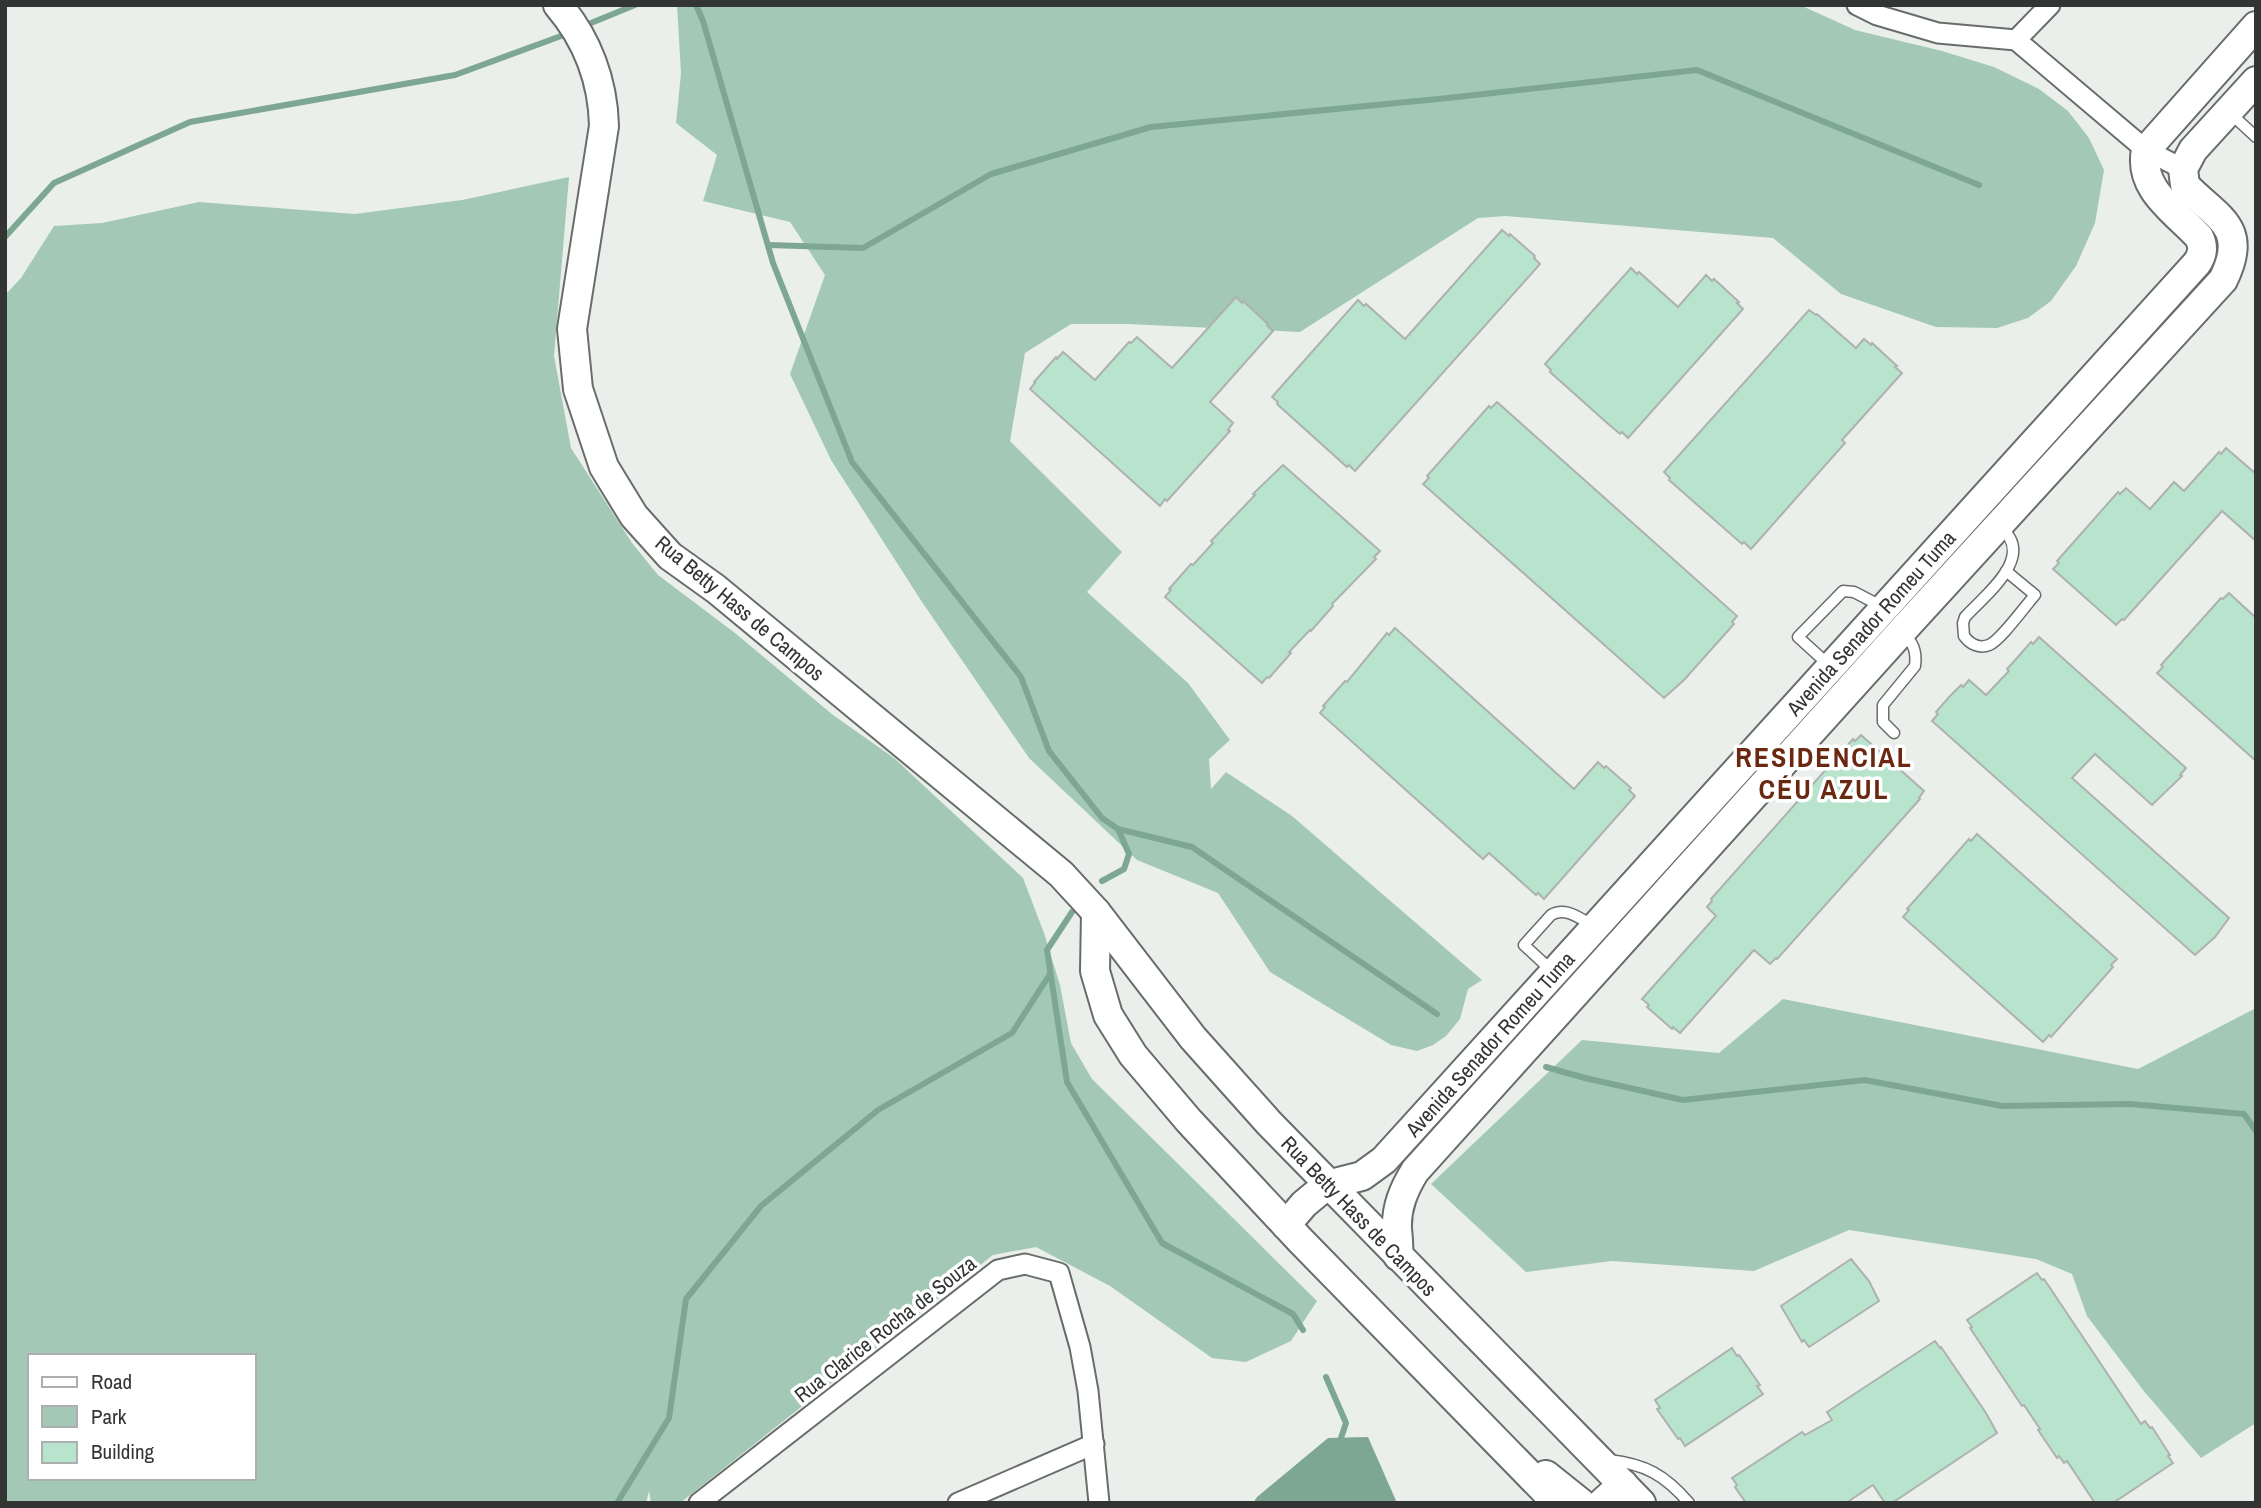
<svg xmlns="http://www.w3.org/2000/svg" width="2261" height="1508" font-family="'Archivo Narrow',sans-serif">
  <style>
    .green { fill: #a3c9b6; fill-rule: evenodd }
    .water { fill: #7da793 }
    .lines { fill: none; stroke-linecap: round; stroke-linejoin: round }
    .stream { stroke: #7da793; stroke-width: 6 }
    .building { fill: #b8e4ce; stroke: #adb2af; stroke-width: 2 }
    .lane-casing { stroke: #686d6a; stroke-width: 13 }
    .street-casing { stroke: #686d6a; stroke-width: 23 }
    .secondary-casing { stroke: #686d6a; stroke-width: 32 }
    .lane { stroke: #fff; stroke-width: 10 }
    .street { stroke: #fff; stroke-width: 19 }
    .secondary { stroke: #fff; stroke-width: 28 }
    .labels { text-anchor: middle; dominant-baseline: central; stroke-width: 7; stroke-linejoin: round; paint-order: stroke }
    .street-label { font-size: 21px; fill: #333534; stroke: #fff }
    .district-label { font-size: 28px; font-weight: bold; letter-spacing: 2px; fill: #6a2811; stroke: #fff }
  </style>
  <rect width="100%" height="100%" fill="#eaefec"/>
  <g class="green">
    <path d="M677,5h1123l55,25 87,21 52,16 45,22 29,22 21,27 15,32 -9,53 -19,43 -25,35 -23,17 -31,10 -61,-1 -95,-33 -68,-56 -267,-22 -28,2 -178,114 -172,-8h-57l-46,29 -15,88 112,111 -35,40 101,91 42,57 -21,19 2,30 15,-17 66,44 190,164 -14,9 -8,30 -14,17 -13,9 -16,6 -26,-6 -121,-73 -52,-79 -81,-33 -108,-102 -107,-156 -91,-142 -41,-86 35,-99 -35,-53 -87,-21 14,-46 -41,-32 5,-50z"/>
    <path d="M569,177l-15,179 17,92 61,95 26,32 77,58 98,82 61,43 129,120 21,55 16,52 11,58 21,36 225,222 -26,40 -45,21 -34,-4 -102,-72 -74,-39 -43,8 -313,248h-29l-2,-12 -3,12h-641v-1208l16,-17 33,-52 48,-3 97,-21 156,12 107,-14zM30,1356h224v122h-224z"/>
    <path d="M1783,999l355,70 118,-61v415l-55,35 -58,-68 -56,-74 -15,-42 -36,-15 -187,-29 -95,41 -142,-10 -86,11 -95,-88 151,-144 137,13z"/>
  </g>
  <path class="water" d="M1368,1437l29,66h-144l4,-6 71,-59z"/>
  <g class="lines">
    <g class="stream">
      <path d="M696,5l7,16 70,242 79,199 169,215 28,74 53,67 16,11 11,25 -5,15 -22,12"/>
      <path d="M591,23l44,-18"/>
      <path d="M5,237l49,-54 136,-61 265,-47 106,-39"/>
      <path d="M768,245l95,3 128,-74 160,-47 297,-29 249,-28 282,115"/>
      <path d="M1118,829l74,18 245,167"/>
      <path d="M1072,912l-25,38 20,132 95,161 131,71 10,16"/>
      <path d="M1546,1067l39,11 98,22 182,-20 137,26 128,-2 114,10 12,17"/>
      <path d="M1326,1377l20,46 -7,21"/>
      <path d="M617,1503l52,-85 17,-119 75,-93 117,-96 134,-77 38,-59"/>
    </g>
  </g>
  <g class="building">
    <path d="M1502,230l7,6 1,-2 25,22 -1,2 6,6 -185,207 -6,-6 -2,2 -70,-63 1,-2 -6,-5 86,-97 6,6 2,-2 39,35z"/>
    <path d="M1631,268l6,6 2,-2 39,35 28,-32 6,6 2,-2 25,23 -2,1 6,6 -115,129 -6,-6 -2,2 -14,-12 -56,-50 1,-2 -6,-6z"/>
    <path d="M1236,297l6,6 1,-2 25,23 -1,1 6,6 -63,71 23,21 -5,7 2,1 -63,70 -2,-2 -5,7 -130,-117 5,-6 -1,-1 22,-25 1,2 6,-7 32,28 34,-38 2,1 6,-6 35,31z"/>
    <path d="M1809,310l7,5 1,-1 39,34 8,-9 7,6 1,-2 25,23 -2,1 7,6 -60,67 3,3 -94,106 -7,-7 -2,2 -48,-42 -25,-22 1,-2 -6,-6z"/>
    <path d="M1497,402l240,214 -5,6 2,2 -50,56 -20,18 -241,-214 6,-6 -2,-2 62,-70 2,2z"/>
    <path d="M2226,448l30,26v67l-34,-30 -98,109 -2,-1 -6,6 -63,-56 6,-6 -2,-2 61,-69 2,2 6,-6 24,21 24,-27 10,9 35,-39 2,2z"/>
    <path d="M1283,465l97,86 -6,6 2,2 -44,45 1,2 -22,25 -1,-1 -21,22 2,1 -22,25 -2,-1 -5,6 -97,-86 6,-7 -2,-1 22,-25 2,1 20,-22 -2,-2 44,-46 -2,-1z"/>
    <path d="M2229,593l27,25v143l-99,-88 6,-6 -2,-2 60,-67 2,1z"/>
    <path d="M1395,628l179,161 24,-27 6,6 2,-2 25,22 -2,2 6,6 -91,103 -6,-6 -2,2 -47,-42 -6,6 -163,-146 5,-6 -2,-1 22,-25 2,1 40,-49 2,2z"/>
    <path d="M2039,637l147,131 -6,7 2,1 -30,29 -57,-51 -23,24 157,140 -14,19 -20,18 -263,-234 6,-7 -2,-2 14,-16 11,-11 2,2 6,-7 17,15 23,-24 -2,-2 10,-11 14,-16 2,2z"/>
    <path d="M1861,735l63,56 -5,7 1,1 -143,160 -1,-1 -6,6 -16,-14 -74,83 -7,-6 -1,2 -25,-22 2,-2 -7,-6 74,-83 -9,-9 5,-6 -1,-2 142,-160 2,2z"/>
    <path d="M1977,834l140,125 -6,6 2,2 -22,25 -40,45 -2,-2 -6,7 -140,-125 6,-7 -2,-1 62,-70 2,2z"/>
    <path d="M1851,1259l18,22 10,20 -70,46 -5,-7 -2,2 -21,-36z"/>
    <path d="M2037,1273l5,7 2,-1 97,145 4,-3 5,7 2,-1 18,28 -2,1 5,7 -60,40h-18l-28,-42 -3,2 -5,-7 -2,2 -19,-28 2,-1 -16,-24 -2,1 -52,-78 2,-1 -5,-7z"/>
    <path d="M1935,1341l5,7 1,-1 45,66 11,20 -105,70h-7l-12,-18 -27,18h-100l-11,-16 2,-2 -5,-7 70,-46 3,3 27,-15 -5,-8z"/>
    <path d="M1732,1348l5,8 2,-1 12,17 9,13 -3,1 6,8 -78,52 -5,-8 -2,1 -21,-30 3,-1 -5,-8z"/>
  </g>
  <g class="lines">
    <defs>
      <g id="lane">
        <path d="M2229,112l27,25"/>
        <path d="M2000,527c37,29 -14,67 -35,90l-2,6 1,13c6,8 15,13 25,9 12,-5 36,-39 46,-50l-29,-24"/>
        <path d="M1830,666l-32,-29 45,-46 11,1 27,14"/>
        <path d="M1894,733l-11,-11v-17l32,-39c2,-15 -2,-24 -13,-34"/>
        <path d="M1551,970l-27,-25 27,-30c15,-9 29,4 43,11"/>
        <path d="M1609,1460c36,4 56,15 80,43"/>
      </g>
      <g id="street">
        <path d="M1857,5l20,10 61,18 78,7 130,110 37,19"/>
        <path d="M2016,40l34,-35"/>
        <path d="M699,1503l299,-233 27,-6 34,9 21,74 8,44 11,112"/>
        <path d="M958,1503l136,-59"/>
      </g>
      <g id="secondary">
        <path d="M558,5c29,34 45,76 46,121l-32,203 6,60 26,78 30,49 36,40 46,33 345,285 35,38 97,126 76,85 372,380"/>
        <path d="M1096,912l-1,59 13,44 25,40 56,66 111,119 257,263"/>
        <path d="M1286,1225l18,-21 23,-19 35,-9 22,-16 813,-897c6,-9 7,-16 2,-26 -24,-26 -61,-48 -53,-87l110,-124"/>
        <path d="M1398,1256c1,-10 0,-17 -1,-27 -1,-22 7,-40 18,-58l486,-539 322,-352c27,-54 -7,-62 -38,-95l-2,-16 10,-19 63,-69"/>
        <path d="M1546,1475l35,28"/>
        <path d="M1602,1503l21,-19"/>
      </g>
    </defs>
    <use href="#lane" class="lane-casing"/>
    <use href="#street" class="street-casing"/>
    <use href="#secondary" class="secondary-casing"/>
    <use href="#lane" class="lane"/>
    <use href="#street" class="street"/>
    <use href="#secondary" class="secondary"/>
  </g>
  <g class="labels">
    <g class="street-label">
      <text transform="translate(740 608) rotate(40)">Rua Betty Hass de Campos</text>
      <text transform="translate(1871 623) rotate(-48)">Avenida Senador Romeu Tuma</text>
      <text transform="translate(1490 1044) rotate(-48)">Avenida Senador Romeu Tuma</text>
      <text transform="translate(1359 1216) rotate(46)">Rua Betty Hass de Campos</text>
      <text transform="translate(885 1329) rotate(-38)">Rua Clarice Rocha de Souza</text>
    </g>
    <g class="district-label">
      <text x="1824" y="757">RESIDENCIAL<tspan x="1824" dy="32">CÉU AZUL</tspan></text>
    </g>
  </g>
  <rect width="2261" height="1508" fill="none" stroke="#333534" stroke-width="14"/>
  <rect x="28" y="1354" width="228" height="126" fill="#ffffff" stroke="#adaeae" stroke-width="2"/>
  <rect x="42" y="1377" width="35" height="10" fill="#ffffff" stroke="#adaeae" stroke-width="2"/>
  <text x="91" y="1389" font-size="21" fill="#333534">Road</text>
  <rect x="42" y="1406" width="35" height="21" fill="#a3c9b6" stroke="#adaeae" stroke-width="2"/>
  <text x="91" y="1424" font-size="21" fill="#333534">Park</text>
  <rect x="42" y="1442" width="35" height="21" fill="#b8e4ce" stroke="#adaeae" stroke-width="2"/>
  <text x="91" y="1459" font-size="21" fill="#333534">Building</text>
</svg>
